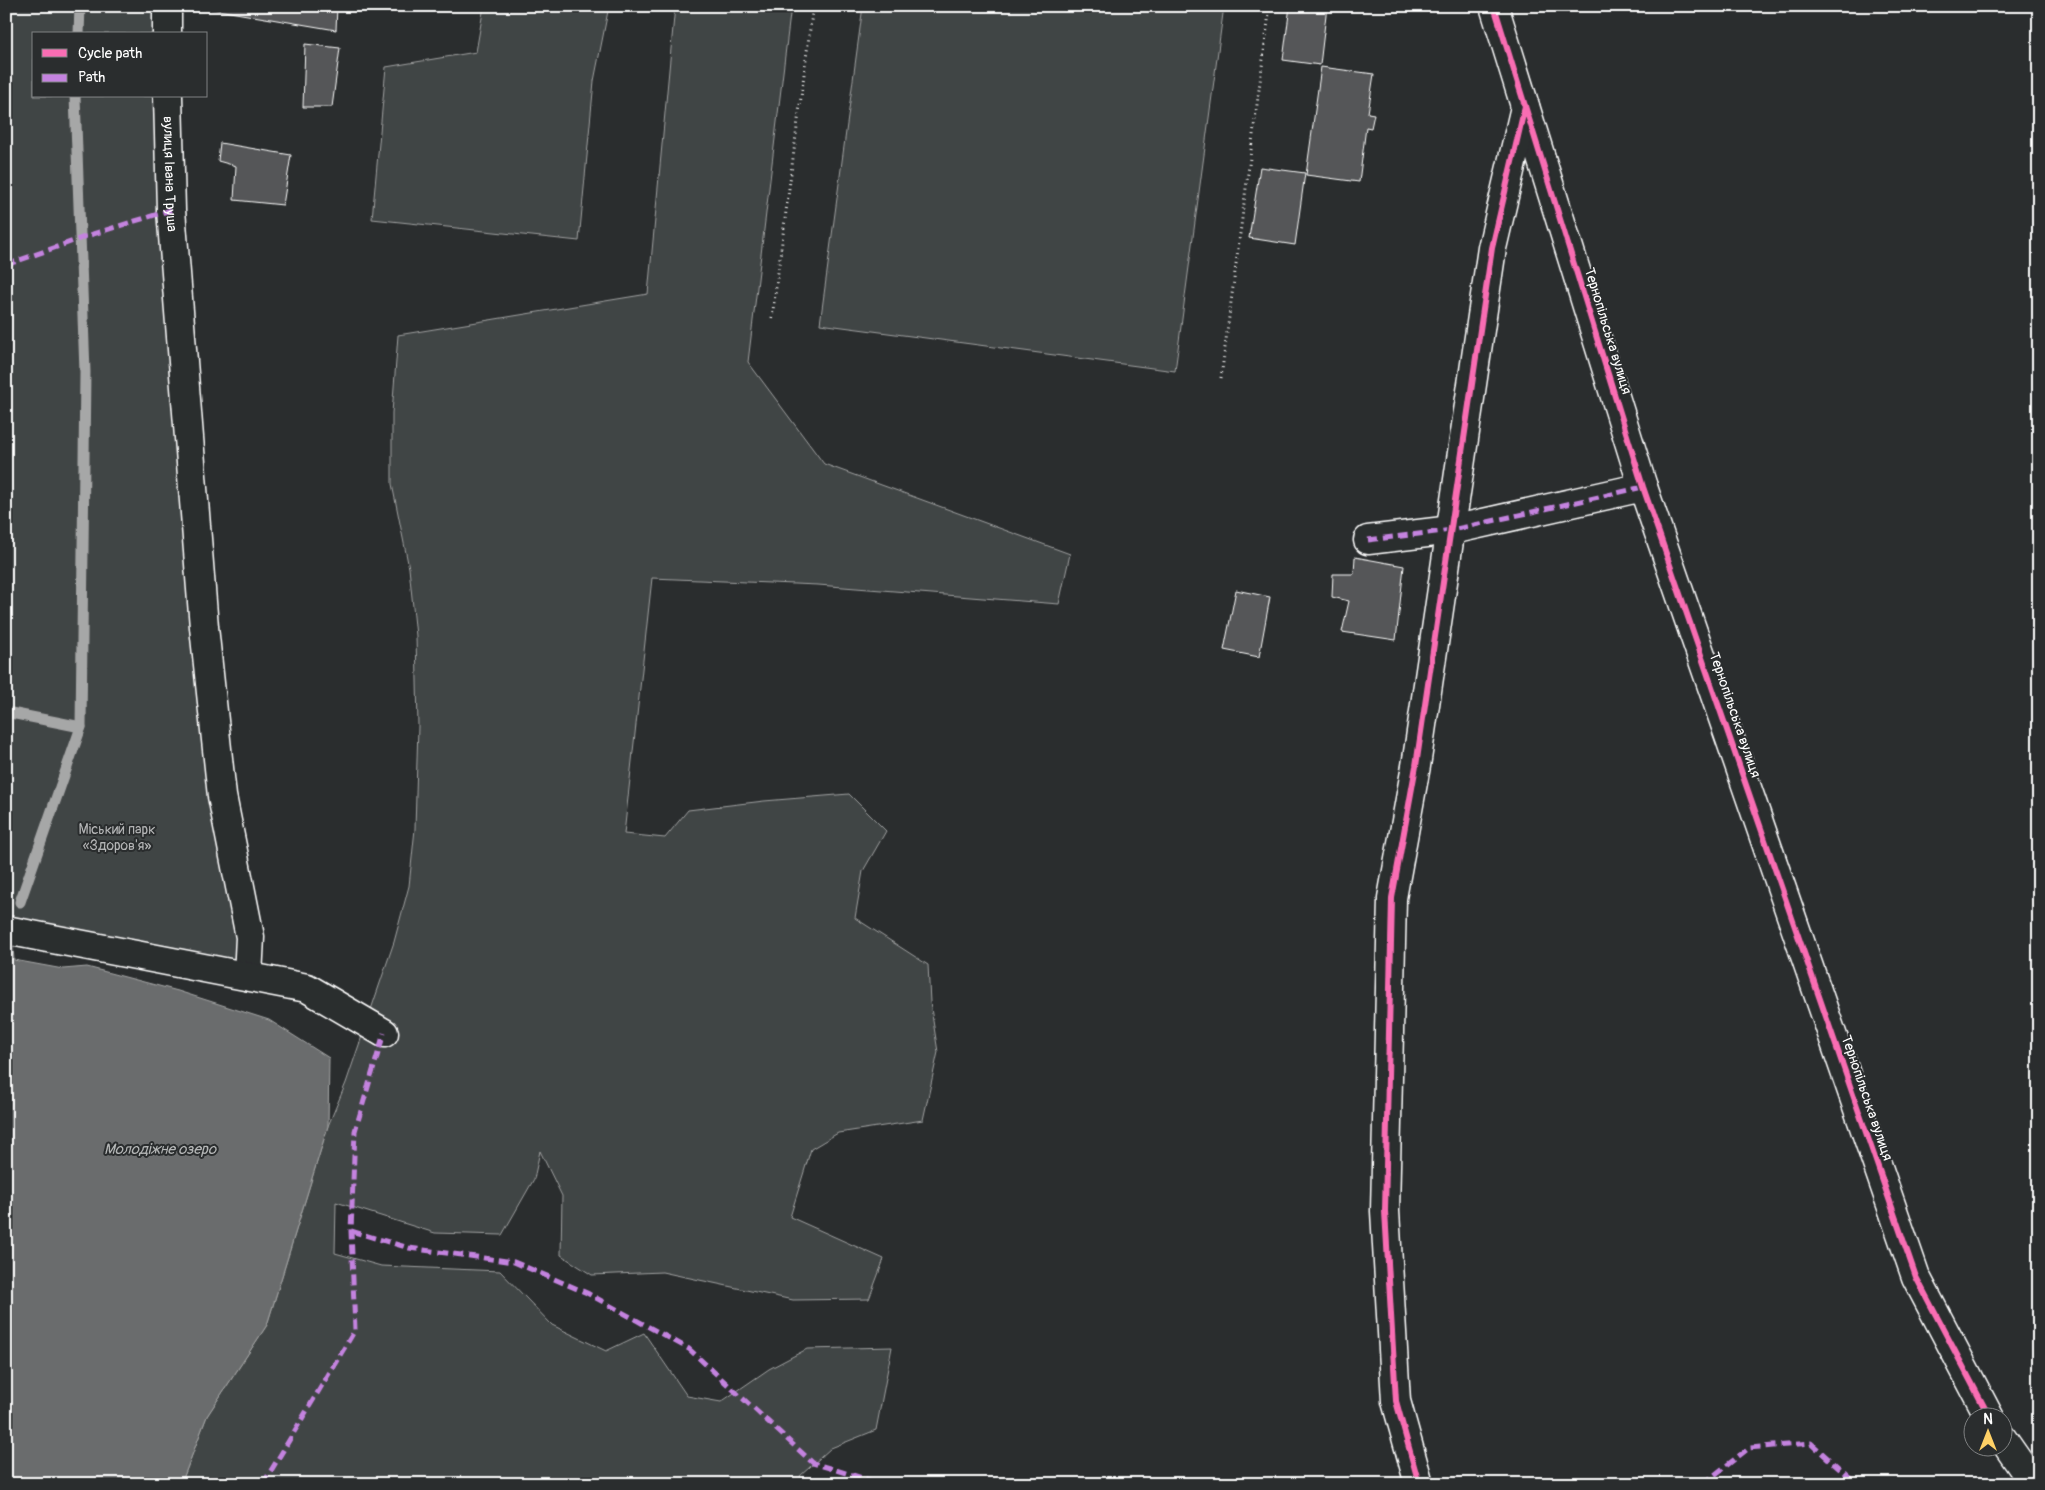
<svg xmlns="http://www.w3.org/2000/svg" width="2045" height="1490" font-family="Pangolin,sans-serif">
  <style>
    .green { fill: #414445; stroke: #a0a2a2 }
    .water { fill: #6a6c6d; stroke: #a6a7a7 }
    .lines { fill: none; stroke-linecap: round; stroke-linejoin: round }
    .stream { stroke: #a6a7a7; stroke-width: 11 }
    .building { fill: #555758; stroke: #fff }
    .minor-casing { stroke: #fff; stroke-width: 31 }
    .path { stroke: #fff; stroke-width: 3; stroke-dasharray: 1 4; stroke-linecap: butt }
    .minor { stroke: #2a2d2e; stroke-width: 28 }
    .quiet { stroke: #c483df; stroke-width: 5; stroke-dasharray: 10 5; stroke-linecap: butt }
    .cycleway-casing { stroke: #2a2d2e; stroke-width: 9 }
    .cycleway { stroke: #f96db3; stroke-width: 6 }
    .labels { text-anchor: middle; dominant-baseline: central; stroke-width: 4; stroke-linejoin: round; paint-order: stroke }
    .street-label { font-size: 14px; fill: #fff; stroke: #2a2d2e }
    .park-label { font-size: 14px; fill: #b3b4b5; stroke: #2a2d2e }
    .water-label { font-size: 15px; font-style: italic; fill: #b4b6b6; stroke: #2a2d2e }
  </style>
  <rect width="100%" height="100%" fill="#2a2d2e"/>
  <filter id="ink" filterUnits="userSpaceOnUse"><feTurbulence type="fractalNoise" baseFrequency=".02" numOctaves="2"/><feDisplacementMap in="SourceGraphic" scale="10" xChannelSelector="R" yChannelSelector="G"/><feConvolveMatrix kernelMatrix="1 2 1 2 8 2 1 2 1" color-interpolation-filters="sRGB"/></filter>
  <g filter="url(#ink)">
    <g class="green">
      <path d="M6,6h161v28h-133v62h134l80,880 -242,-46z"/>
      <path d="M484,6h125l-15,75 -15,160 -207,-22 14,-152 90,-15z"/>
      <path d="M675,6h116l-43,356 76,102 246,90 -11,50 -241,-19 -166,-7 -28,256 41,4 23,-28 76,-9 85,-7 37,37 -23,40 -8,47 73,47 2,37 8,50 -15,68 -85,13 -27,16 -21,68 94,42 -15,40 -76,1 -131,-28 -70,3 -31,-20 1,-59 -22,-45 -6,28 -32,56 -67,-2 -99,-31 -1,51 46,13 119,5 52,54 54,26 38,-18 43,63 34,6 48,-33 38,-20 85,-2 -16,83 -45,18 -31,28 4,8h-623l26,-68 60,-91 61,-199 18,-43 48,-141 15,-56 6,-57 3,-103 -2,-90 -7,-68 -17,-84v-71l6,-78 250,-41z"/>
      <path d="M863,6h361l-49,365 -355,-47z"/>
    </g>
    <path class="water" d="M6,946l7,1 1,13 49,9 24,-2 91,24 91,29 60,38 -1,68 -61,199 -60,91 -26,68h-175z"/>
    <g class="lines">
      <g class="stream">
        <path d="M79,34l1,-28"/>
        <path d="M6,712l75,15"/>
        <path d="M20,902l61,-175 4,-355 -10,-276"/>
      </g>
    </g>
    <g class="building">
      <path d="M206,6h131l-1,24 -130,-22z"/>
      <path d="M1290,6h37l-7,59 -37,-5z"/>
      <path d="M305,44l35,4 -8,59h-29z"/>
      <path d="M1321,67l53,7 -6,39 6,1 -3,14 -5,-1 -7,55 -53,-7z"/>
      <path d="M220,143l71,12 -8,50 -49,-5 2,-34 -18,-5z"/>
      <path d="M1260,167l45,6 -10,72 -46,-7z"/>
      <path d="M1355,557l49,9 -8,74 -54,-8 7,-31 -17,-4 1,-23h21z"/>
      <path d="M1236,590l34,7 -11,60 -35,-7z"/>
    </g>
    <g class="lines">
      <defs>
        <g id="minor">
          <path d="M1494,6l149,481 273,790 74,141"/>
          <path d="M167,34v-28"/>
          <path id="s1" d="M168,96l3,114 33,417 18,169 28,141 -2,39"/>
          <path d="M1368,540l84,-10 191,-43"/>
          <path d="M6,930l301,58 77,45"/>
          <path d="M2002,1438l32,46"/>
          <path d="M1419,1484l-23,-83 -11,-190 7,-313 24,-132 76,-518 33,-141"/>
        </g>
      </defs>
      <use href="#minor" class="minor-casing"/>
      <g class="path">
        <path d="M772,318l41,-312"/>
        <path d="M1221,378l49,-372"/>
      </g>
      <use href="#minor" class="minor"/>
      <g class="quiet">
        <path d="M6,265l87,-31 78,-24"/>
        <path d="M1368,540l84,-10 191,-43"/>
        <path d="M351,1231l58,17 105,14 73,31 102,56 124,114 69,21"/>
        <path d="M263,1484l92,-154 -4,-99 4,-100 29,-98"/>
        <path d="M1703,1484l46,-36 62,-5 45,41"/>
      </g>
      <defs>
        <g id="cycleway">
          <path d="M1494,6l149,481 273,790 74,141"/>
          <path d="M1419,1484l-23,-83 -11,-190 7,-313 24,-132 76,-518 33,-142"/>
        </g>
      </defs>
      <use href="#cycleway" class="cycleway-casing"/>
      <use href="#cycleway" class="cycleway"/>
    </g>
  </g>
  <g class="labels">
    <g class="street-label">
      <text stroke="none"><textPath href="#s1" startOffset="78">вулиця Івана Труша</textPath></text>
      <text transform="translate(1608 331) rotate(73)">Тернопільська вулиця</text>
      <text transform="translate(1735 715) rotate(71)">Тернопільська вулиця</text>
      <text transform="translate(1867 1098) rotate(71)">Тернопільська вулиця</text>
    </g>
    <g class="park-label">
      <text x="117" y="829">Міський парк<tspan x="117" dy="16">«Здоров'я»</tspan></text>
    </g>
    <g class="water-label">
      <text x="160" y="1149">Молодіжне озеро</text>
    </g>
  </g>
  <rect width="2045" height="1490" fill="none" stroke="#2a2d2e" stroke-width="25"/>
  <rect x="12" y="12" width="2020" height="1465" fill="none" stroke="#fff" stroke-width="2" filter="url(#ink)"/>
  <rect x="32" y="32" width="175" height="65" fill="#2a2d2e" stroke="#7f8182"/>
  <rect x="42" y="49" width="25" height="8" fill="#f96db3" stroke="#7f8182"/>
  <text x="78" y="58" font-size="15" fill="#ffffff">Cycle path</text>
  <rect x="42" y="74" width="25" height="8" fill="#c483df" stroke="#7f8182"/>
  <text x="78" y="82" font-size="15" fill="#ffffff">Path</text>
  <g transform="translate(1988 1432)"><circle r="24" fill="#2a2d2e" stroke="#7f8182"/>
  <path d="M0-4L9 19L0 12L-9 19Z" fill="#ffd166"/>
  <text y="-8" font-size="14" font-weight="bold" text-anchor="middle" fill="#ffffff">N</text>
  </g>
</svg>
